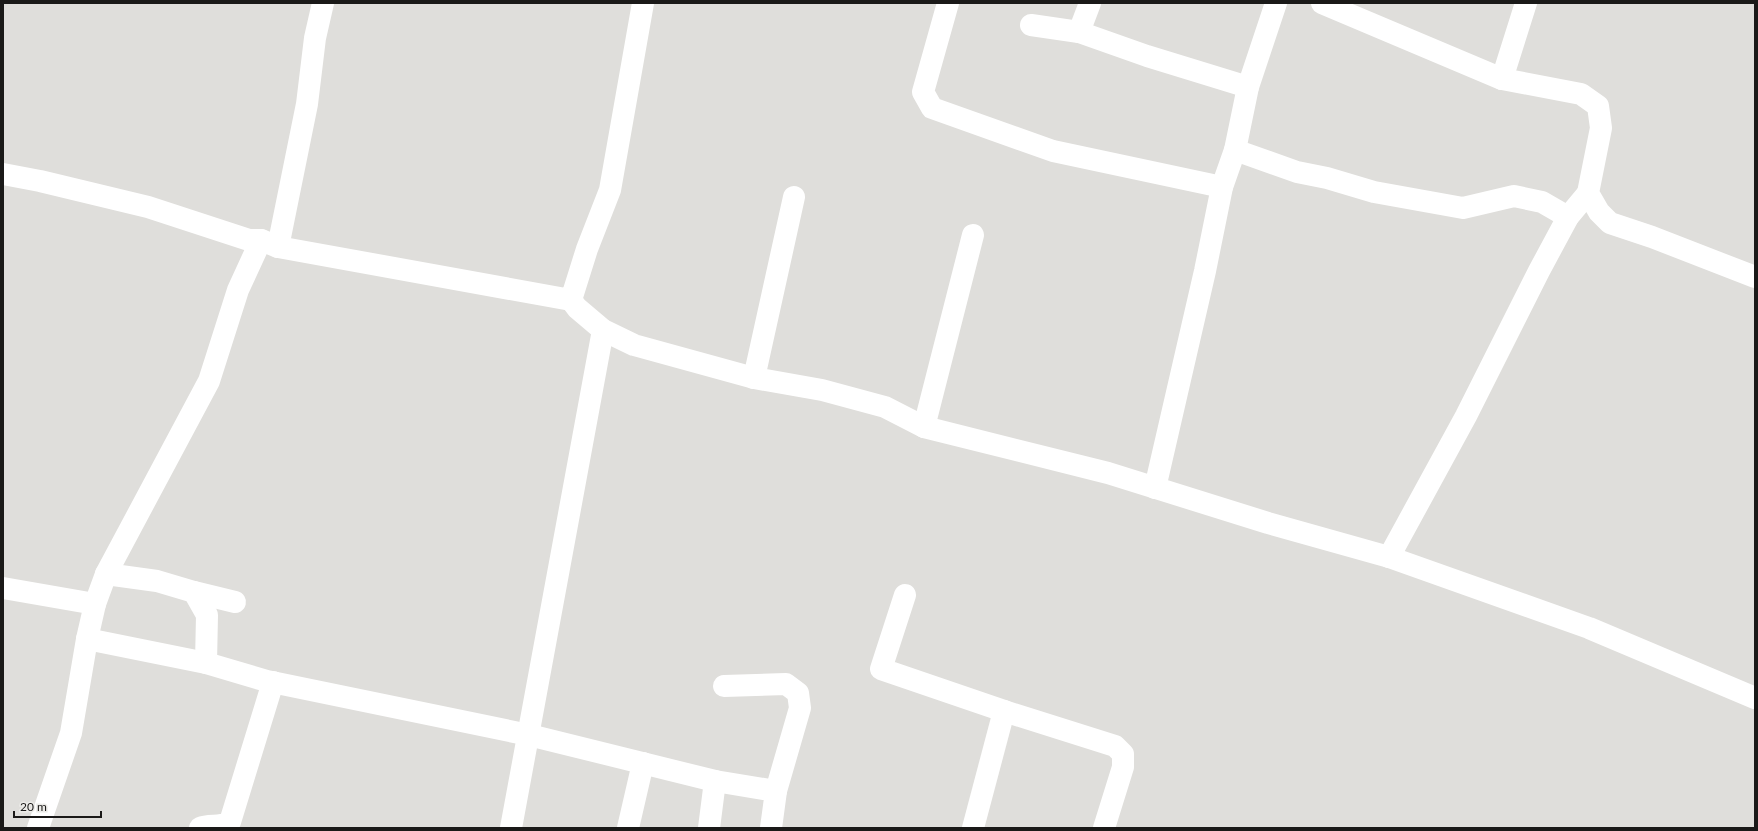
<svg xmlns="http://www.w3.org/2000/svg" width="1758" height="831" font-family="Lato,sans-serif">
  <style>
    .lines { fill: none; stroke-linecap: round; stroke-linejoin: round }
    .minor { stroke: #fff; stroke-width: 22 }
  </style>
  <rect width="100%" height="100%" fill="#dfdedb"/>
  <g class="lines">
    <g class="minor">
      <path d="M948,3l-25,89 9,16 121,43 169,36"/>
      <path d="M1322,3l180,76 79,15 17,12 3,22 -13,65 11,19 11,11 42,14 103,40"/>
      <path d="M1031,25l48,7 68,24 101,31"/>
      <path d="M1079,32l11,-29"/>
      <path d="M1502,79l24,-76"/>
      <path d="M1235,150l62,22 30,6 47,14 89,16 51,-12 28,6 26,15"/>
      <path d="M3,174l37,7 108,26 101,33h12l17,7 293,53 16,-51 23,-59 33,-187"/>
      <path d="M278,247l29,-143 8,-66 8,-35"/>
      <path d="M571,300l6,8 26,22 31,15 120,33 68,12 63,17 39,20 184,46 160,50 121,34 200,71 166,70"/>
      <path d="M754,378l40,-181"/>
      <path d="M924,427l49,-192"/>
      <path d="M1155,488l50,-217 17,-84 13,-37 13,-63 28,-84"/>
      <path d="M1389,557l77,-141 73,-145 29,-54 20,-24"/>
      <path d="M106,574l51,7 37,11 13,23 -1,48"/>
      <path d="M3,588l92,16"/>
      <path d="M194,592l41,10"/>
      <path d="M905,595l-24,74 123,42 111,35 8,8v13l-19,61"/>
      <path d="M87,639l119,24 61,18 262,54 186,46 61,10"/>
      <path d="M724,686l62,-2 12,9 2,15 -24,83 -5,37"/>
      <path d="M38,828l33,-95 16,-94 8,-35 11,-30 103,-193 29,-91 23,-50"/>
      <path d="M200,828c10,-4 21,0 30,-6l43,-140"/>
      <path d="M511,828l92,-498"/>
      <path d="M628,828l15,-65"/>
      <path d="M709,828l6,-47"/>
      <path d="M973,828l31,-117"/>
    </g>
  </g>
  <rect width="1758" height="831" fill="none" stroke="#1a1918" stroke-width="8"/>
  <path d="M14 811v6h87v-6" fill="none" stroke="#1a1918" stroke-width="2"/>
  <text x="20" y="811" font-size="12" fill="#1a1918" stroke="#ecebe8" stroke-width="3" paint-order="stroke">20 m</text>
</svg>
